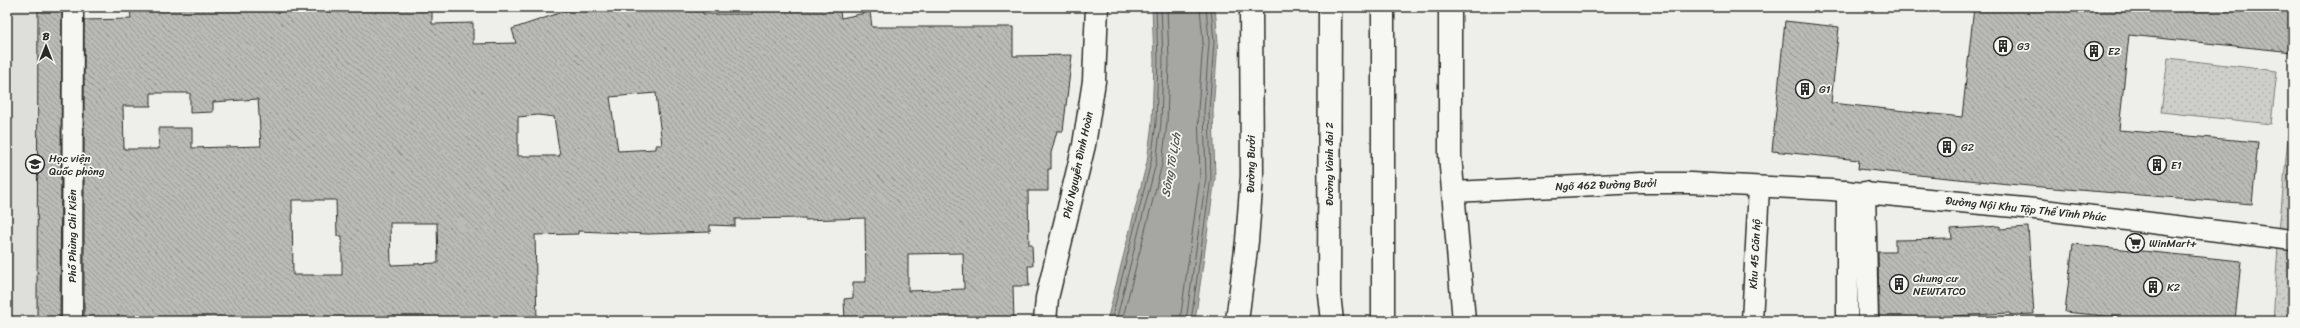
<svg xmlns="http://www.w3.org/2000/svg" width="2300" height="328" font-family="Sriracha,sans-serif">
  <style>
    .built { fill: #dededb }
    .park { fill: url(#park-dots); stroke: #7c7c7a }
    .water { fill: #a6a6a3; stroke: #757573 }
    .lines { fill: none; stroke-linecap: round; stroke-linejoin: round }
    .shore { stroke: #5c5c5b; stroke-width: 1 }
    .building { fill: url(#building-back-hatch); stroke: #2b2b2b; fill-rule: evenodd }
    .minor-casing { stroke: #2b2b2b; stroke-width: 23 }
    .secondary-casing { stroke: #2b2b2b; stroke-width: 25 }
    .primary-casing { stroke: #2b2b2b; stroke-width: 25 }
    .trunk-casing { stroke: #2b2b2b; stroke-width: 25 }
    .minor { stroke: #f6f6f2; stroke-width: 20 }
    .secondary { stroke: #f6f6f2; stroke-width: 22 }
    .primary { stroke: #f6f6f2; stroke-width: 22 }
    .trunk { stroke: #f6f6f2; stroke-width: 22 }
    .labels { text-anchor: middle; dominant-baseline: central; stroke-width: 3.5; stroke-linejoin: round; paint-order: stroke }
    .poi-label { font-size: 11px; fill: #2b2b2b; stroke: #f6f6f2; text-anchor: start }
    .street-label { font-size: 11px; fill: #2b2b2b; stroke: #f6f6f2 }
    .water-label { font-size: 12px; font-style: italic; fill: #565655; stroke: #f6f6f2 }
  </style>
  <defs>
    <pattern id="park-dots" width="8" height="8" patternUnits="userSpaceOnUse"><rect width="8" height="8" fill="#cececa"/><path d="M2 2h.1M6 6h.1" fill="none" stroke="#b1b1ae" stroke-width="1.8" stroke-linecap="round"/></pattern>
    <pattern id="building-back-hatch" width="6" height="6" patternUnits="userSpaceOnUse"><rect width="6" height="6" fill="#babab7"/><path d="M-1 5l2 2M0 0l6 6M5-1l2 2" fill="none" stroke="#979795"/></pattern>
  </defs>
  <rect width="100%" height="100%" fill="#eeeeea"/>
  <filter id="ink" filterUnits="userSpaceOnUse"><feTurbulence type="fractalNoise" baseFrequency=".025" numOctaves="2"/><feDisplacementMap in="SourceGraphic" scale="8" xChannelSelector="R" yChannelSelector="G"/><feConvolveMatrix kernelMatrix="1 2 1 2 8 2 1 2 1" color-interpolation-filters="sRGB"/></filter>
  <g filter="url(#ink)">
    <rect class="built" x="7" y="7" width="55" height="314"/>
    <g class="park">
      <path d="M2168,58l109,13 -6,53 -110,-12z"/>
      <path d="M2293,85v147l-14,-1z"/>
      <path d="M2278,246l15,2v73h-20z"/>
    </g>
    <path class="water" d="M1152,7h63l3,35 -5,69 2,67 -20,143h-88l40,-159 5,-39 2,-63z"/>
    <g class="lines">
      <g class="shore">
        <path d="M1111,321l40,-159 5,-39 2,-63 -2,-53"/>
        <path d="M1116,321l40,-158 5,-40 2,-63 -2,-53"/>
        <path d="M1122,321l40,-157 5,-41 2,-63 -2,-53"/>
        <path d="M1180,321l20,-144 -2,-67 5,-68 -3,-35"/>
        <path d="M1186,321l20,-143 -2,-67 5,-69 -3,-35"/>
        <path d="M1191,321l20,-143 -2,-67 5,-69 -3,-35"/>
      </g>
    </g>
    <g class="building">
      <path d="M38,7h24l-2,314h-23z"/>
      <path d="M130,7h302v17l41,-1v21l43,-1 -4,-14 65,-22h82v3l43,-2 1,6h49v-7h87l2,11 29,-6 2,15h141v29l59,-1 -9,76h-6l-6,22v16h-3v22h-20l1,54h3l1,21h-5l1,20h-16l1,35h-169l-1,-22 9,-1v-16h13l-1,-64 -60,2v-2l-70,1v7l-25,-1v7l-62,2 -70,-3v3l-43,1 2,86h-76v-3l-58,3h-319v-301l47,-1zM151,93h39v20l23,-1v-10l45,-3 3,47 -69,2v-20h-34l1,21h-35l-1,-43h28zM656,93l6,52h-6v4l-38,2 -8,-54zM538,115l16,2 6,39h-42v-39zM292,200h44l1,36h5v39h-49zM390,223h47l1,40 -47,2zM963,253l1,36 -56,2v-37z"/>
      <path d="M1974,7h319v45l-164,-17 -10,95 139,12 -6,62 -223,-18 -171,-17 1,-9 -87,-9 13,-130 54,6 -8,76 131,14z"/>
      <path d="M2000,226v3l28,-2 6,87 -24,1v-2l-75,4v4h-56l-1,-69h17v-12l57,-1 -1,-10z"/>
      <path d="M2073,244l168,17 -6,60h-81l-89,-9z"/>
    </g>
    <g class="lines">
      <defs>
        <g id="minor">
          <path d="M1453,192l187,-9h51l141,7 203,19 258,31"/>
          <path d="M1865,192l3,129"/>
          <path d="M72,321l1,-314"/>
          <path d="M1752,321l7,-133"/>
          <path d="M1847,321v-130"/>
        </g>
        <path id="secondary" d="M1045,321l2,-23 37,-153 10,-64 3,-74"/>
        <g id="primary">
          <path d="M1450,7v148l14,166"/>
          <path d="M1237,321l10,-80 5,-65 -1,-169"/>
        </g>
        <g id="trunk">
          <path d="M1330,7l-1,287 3,27"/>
          <path d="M1383,321v-314"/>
        </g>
      </defs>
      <use href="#minor" class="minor-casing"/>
      <use href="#secondary" class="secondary-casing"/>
      <use href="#primary" class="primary-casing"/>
      <use href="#trunk" class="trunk-casing"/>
      <use href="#minor" class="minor"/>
      <use href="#secondary" class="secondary"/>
      <use href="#primary" class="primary"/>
      <use href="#trunk" class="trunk"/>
    </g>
  </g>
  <defs>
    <symbol id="building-ring" viewBox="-11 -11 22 22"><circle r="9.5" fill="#f6f6f2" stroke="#2b2b2b" stroke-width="1.5"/><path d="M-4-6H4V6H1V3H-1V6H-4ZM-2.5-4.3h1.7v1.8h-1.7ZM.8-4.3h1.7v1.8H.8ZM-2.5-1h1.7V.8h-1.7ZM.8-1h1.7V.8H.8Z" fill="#2b2b2b"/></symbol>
    <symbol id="university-ring" viewBox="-11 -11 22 22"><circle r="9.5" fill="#f6f6f2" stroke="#2b2b2b" stroke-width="1.5"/><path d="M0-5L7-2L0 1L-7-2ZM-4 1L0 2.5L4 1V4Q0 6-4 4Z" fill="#2b2b2b"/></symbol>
    <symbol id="supermarket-ring" viewBox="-11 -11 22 22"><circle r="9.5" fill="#f6f6f2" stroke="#2b2b2b" stroke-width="1.5"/><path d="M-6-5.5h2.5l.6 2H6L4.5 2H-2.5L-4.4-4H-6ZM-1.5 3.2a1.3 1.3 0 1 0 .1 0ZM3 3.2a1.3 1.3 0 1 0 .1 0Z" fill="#2b2b2b"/></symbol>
  </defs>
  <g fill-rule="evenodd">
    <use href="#building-ring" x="1992" y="35" width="22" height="22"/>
    <use href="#building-ring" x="2083" y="40" width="22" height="22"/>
    <use href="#building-ring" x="1794" y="78" width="22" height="22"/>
    <use href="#building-ring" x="1936" y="136" width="22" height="22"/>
    <use href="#university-ring" x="24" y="153" width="22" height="22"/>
    <use href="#building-ring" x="2146" y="154" width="22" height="22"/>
    <use href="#supermarket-ring" x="2124" y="232" width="22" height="22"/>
    <use href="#building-ring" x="1888" y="273" width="22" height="22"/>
    <use href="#building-ring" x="2142" y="276" width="22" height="22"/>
  </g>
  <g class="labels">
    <g class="poi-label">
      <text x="2017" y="46">G3</text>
      <text x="2108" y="51">E2</text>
      <text x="1819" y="89">G1</text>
      <text x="1961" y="147">G2</text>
      <text x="49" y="158">Học viện<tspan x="49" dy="13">Quốc phòng</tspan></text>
      <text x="2171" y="165">E1</text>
      <text x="2149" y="243">WinMart+</text>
      <text x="1913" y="278">Chung cư<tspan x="1913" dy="13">NEWTATCO</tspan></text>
      <text x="2167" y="287">K2</text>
    </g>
    <g class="street-label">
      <text transform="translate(1251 164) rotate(-89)">Đường Bưởi</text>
      <text transform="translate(1329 164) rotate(-90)">Đường Vành đai 2</text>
      <text transform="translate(1078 165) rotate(-78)">Phố Nguyễn Đình Hoàn</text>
      <text transform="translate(1606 185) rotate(-2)">Ngõ 462 Đường Bưởi</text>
      <text transform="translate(2026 209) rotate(6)">Đường Nội Khu Tập Thể Vĩnh Phúc</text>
      <text transform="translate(72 236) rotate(-90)">Phố Phùng Chí Kiên</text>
      <text transform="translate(1755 254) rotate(-87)">Khu 45 Căn hộ</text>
    </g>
    <g class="water-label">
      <text transform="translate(1171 165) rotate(-80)">Sông Tô Lịch</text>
    </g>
  </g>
  <rect width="2300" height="328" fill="none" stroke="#f6f6f2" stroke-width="24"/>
  <rect x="12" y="12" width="2276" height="304" fill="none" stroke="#2b2b2b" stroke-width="1.5" filter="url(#ink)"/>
  <g transform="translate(46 46)" stroke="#f6f6f2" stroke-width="3" paint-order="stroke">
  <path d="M0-3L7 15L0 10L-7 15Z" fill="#2b2b2b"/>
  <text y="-6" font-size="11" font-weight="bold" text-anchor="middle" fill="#2b2b2b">B</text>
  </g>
</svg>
